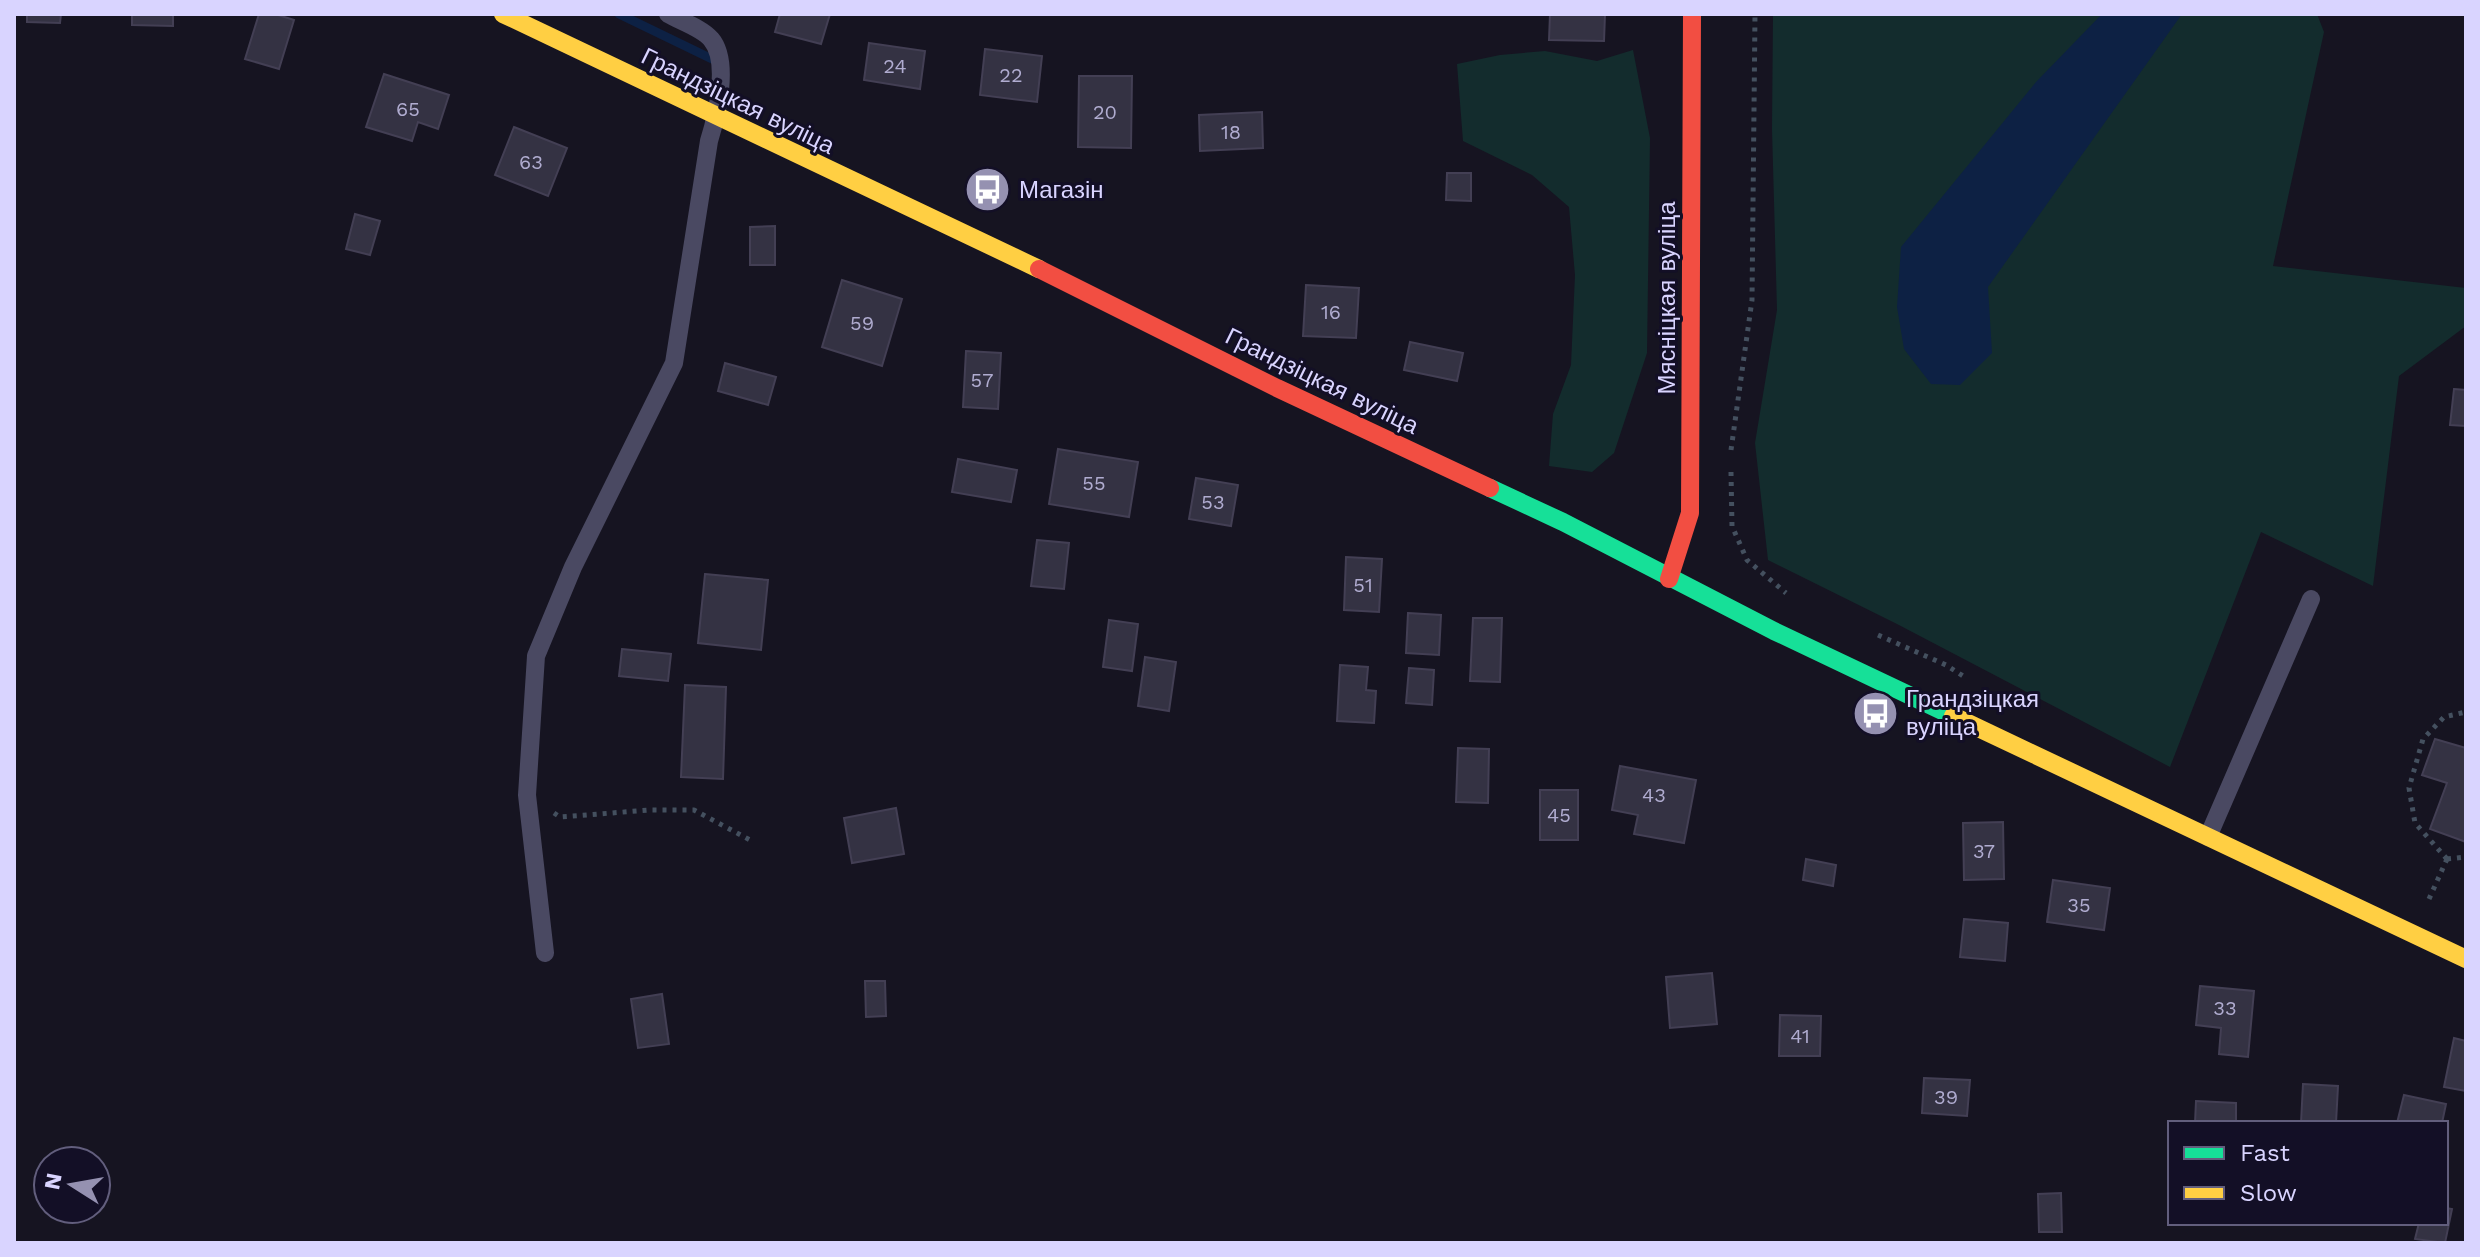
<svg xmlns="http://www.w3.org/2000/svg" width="2480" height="1257" font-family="'Work Sans',sans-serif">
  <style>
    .green { fill: #132c2d }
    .water { fill: #0d2144 }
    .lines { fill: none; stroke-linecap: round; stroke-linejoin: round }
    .stream { stroke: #0d2144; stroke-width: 9 }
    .building { fill: #343243; stroke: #433f54; stroke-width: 2 }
    .path { stroke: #44505f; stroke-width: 5; stroke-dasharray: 4 6; stroke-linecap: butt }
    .lane { stroke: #4a4962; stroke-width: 18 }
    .fast { stroke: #16e098; stroke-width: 18 }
    .slow { stroke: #ffcf43; stroke-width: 18 }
    .jam { stroke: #f24e42; stroke-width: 18 }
    .labels { text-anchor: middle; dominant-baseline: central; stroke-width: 6; stroke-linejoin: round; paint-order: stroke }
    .number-label { font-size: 20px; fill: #b0acd0 }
    .street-label { font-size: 24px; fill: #d9d4ff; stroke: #130f26 }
    .poi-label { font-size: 24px; fill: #d9d4ff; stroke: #130f26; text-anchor: start }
  </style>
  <rect width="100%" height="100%" fill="#161421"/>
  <g class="green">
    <path d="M1773,14h544l7,18 -51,234 193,22v38l-67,50 -26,210 -112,-54 -91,235 -273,-143 -129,-64 -13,-117 22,-133 -5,-181z"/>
    <path d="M1633,50l17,88 -3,215 -33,100 -22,19 -43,-6 4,-52 18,-49 4,-90 -6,-68 -37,-32 -69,-34 -6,-77 43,-9 45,-4 52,10z"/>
  </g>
  <path class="water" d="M2102,14h80l-194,273 4,66 -32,32 -29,-1 -27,-35 -7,-42 4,-60 135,-165z"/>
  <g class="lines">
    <path class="stream" d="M619,14l93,45"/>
  </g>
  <g class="building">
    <path d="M27,14h34l-1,9 -33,-1z"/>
    <path d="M132,14h41v12l-41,-1z"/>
    <path d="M259,14h16l19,6 -15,49 -34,-10z"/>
    <path d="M780,14h50l-9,30 -46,-12z"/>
    <path d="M1550,14h55l-1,27 -55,-1z"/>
    <path d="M869,43l56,8 -5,38 -56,-9z"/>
    <path d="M985,49l57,7 -5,46 -57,-7z"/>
    <path d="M384,74l65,21 -11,34 -20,-7 -6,19 -46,-14z"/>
    <path d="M1079,76h53l-1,72 -53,-1z"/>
    <path d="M1262,112l1,36 -63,3 -1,-36z"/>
    <path d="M514,127l53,21 -19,48 -53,-21z"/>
    <path d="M1447,173h24v28l-25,-1z"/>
    <path d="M355,214l25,7 -10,34 -24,-6z"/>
    <path d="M775,226v39h-25v-38z"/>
    <path d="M842,280l60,19 -20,67 -60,-19z"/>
    <path d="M1306,285l53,3 -3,50 -53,-2z"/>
    <path d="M1410,342l53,11 -6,28 -53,-11z"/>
    <path d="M966,351l35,2 -3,56 -35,-2z"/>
    <path d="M725,363l51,14 -8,28 -50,-14z"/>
    <path d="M2454,389l12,1v36l-16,-1z"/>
    <path d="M1058,449l80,13 -9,55 -80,-13z"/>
    <path d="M958,459l59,11 -6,32 -59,-10z"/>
    <path d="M1196,478l42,7 -7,41 -42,-7z"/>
    <path d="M1037,540l32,3 -5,46 -33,-3z"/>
    <path d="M1346,557l36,2 -3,53 -35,-2z"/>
    <path d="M705,574l63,6 -7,70 -63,-7z"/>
    <path d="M1408,613l33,2 -2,40 -33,-2z"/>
    <path d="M1473,618h29l-2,64 -30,-1z"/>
    <path d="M1109,620l29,4 -6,47 -29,-4z"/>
    <path d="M622,649l49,5 -3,27 -49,-5z"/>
    <path d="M1145,657l31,5 -7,49 -31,-5z"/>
    <path d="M1340,665l28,2 -2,23 10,1 -2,32 -37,-2z"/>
    <path d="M1409,668l25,2 -2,35 -26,-2z"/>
    <path d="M685,685l41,2 -3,92 -42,-2z"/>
    <path d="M2435,739l31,9v94l-36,-13 17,-46 -25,-8z"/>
    <path d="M1458,748l31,1 -1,54 -32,-1z"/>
    <path d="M1620,766l76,14 -12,63 -50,-9 4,-19 -26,-5z"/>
    <rect x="1540" y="790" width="38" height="50"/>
    <path d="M896,808l8,46 -52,9 -8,-45z"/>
    <path d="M2003,822l1,57 -40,1 -1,-57z"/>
    <path d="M1806,859l30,6 -3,21 -30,-6z"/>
    <path d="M2053,880l57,8 -6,42 -57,-8z"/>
    <path d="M1964,919l44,4 -3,38 -45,-4z"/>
    <path d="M1712,973l5,51 -47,4 -4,-51z"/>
    <path d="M865,981h20l1,35 -20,1z"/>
    <path d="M2200,986l54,5 -6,66 -29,-3 2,-26 -25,-3z"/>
    <path d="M662,994l7,50 -31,4 -7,-49z"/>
    <path d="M1780,1015l41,1 -1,40h-41z"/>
    <path d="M2454,1038l12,3v50l-22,-4z"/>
    <path d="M1924,1078l46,2 -3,36 -45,-3z"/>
    <path d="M2303,1084l35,2 -2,37h-35z"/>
    <path d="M2404,1095l42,9 -4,19h-45z"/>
    <path d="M2196,1101l40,2v20h-41z"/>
    <path d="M2061,1193l1,39h-23l-1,-38z"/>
    <path d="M2446,1208l6,1 -7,34 -30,-4 4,-16h27z"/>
  </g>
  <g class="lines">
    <g class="path">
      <path d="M1731,450l21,-150 3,-286"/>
      <path d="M1731,472l1,54 15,34 39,33"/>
      <path d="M1878,635l68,30 17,11"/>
      <path d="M554,813l6,4 90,-7h44l56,30"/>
      <path d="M2447,859l-32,-36 -6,-35 14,-49 21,-22 22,-5"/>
      <path d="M2447,859l19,-2"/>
      <path d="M2429,899l18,-40"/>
    </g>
    <g class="lane">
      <path d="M2208,837l103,-238"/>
      <path d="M545,953l-18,-158 9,-139 37,-89 101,-204 35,-222c8,-26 21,-80 2,-102 -9,-11 -31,-18 -43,-25"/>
    </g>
    <path class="fast" d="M1490,488l73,34 211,109 179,85"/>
    <g class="slow">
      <path d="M503,14l536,255"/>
      <path d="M1953,716l513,243"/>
    </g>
    <g class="jam">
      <path d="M1039,269l238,119 213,100"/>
      <path d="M1669,579l21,-66 2,-499"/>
    </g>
  </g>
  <defs>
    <symbol id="bus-disc" viewBox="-11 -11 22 22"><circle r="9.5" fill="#9591b1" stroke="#130f26"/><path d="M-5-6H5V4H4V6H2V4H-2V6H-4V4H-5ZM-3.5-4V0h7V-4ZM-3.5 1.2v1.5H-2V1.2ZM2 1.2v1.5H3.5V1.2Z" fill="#fff"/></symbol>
  </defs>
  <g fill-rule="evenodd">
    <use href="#bus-disc" x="962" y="164" width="51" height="51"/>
    <use href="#bus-disc" x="1850" y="688" width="51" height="51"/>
  </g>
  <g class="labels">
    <g class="number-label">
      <text x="895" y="66">24</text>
      <text x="1011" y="75">22</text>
      <text x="408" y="109">65</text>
      <text x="1105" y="112">20</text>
      <text x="1231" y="132">18</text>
      <text x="531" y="162">63</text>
      <text x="1331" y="312">16</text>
      <text x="862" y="323">59</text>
      <text x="982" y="380">57</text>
      <text x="1094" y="483">55</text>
      <text x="1213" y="502">53</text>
      <text x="1363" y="585">51</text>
      <text x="1654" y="795">43</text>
      <text x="1559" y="815">45</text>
      <text x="1984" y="851">37</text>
      <text x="2079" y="905">35</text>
      <text x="2225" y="1008">33</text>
      <text x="1800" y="1036">41</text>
      <text x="1946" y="1097">39</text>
    </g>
    <g class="street-label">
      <text transform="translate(738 101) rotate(26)">Грандзіцкая вуліца</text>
      <text transform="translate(1667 298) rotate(-90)">Мясніцкая вуліца</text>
      <text transform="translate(1322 381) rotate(26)">Грандзіцкая вуліца</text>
    </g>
    <g class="poi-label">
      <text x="1019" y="190">Магазін</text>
      <text x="1906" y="699">Грандзіцкая<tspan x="1906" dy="28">вуліца</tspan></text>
    </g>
  </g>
  <rect width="2480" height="1257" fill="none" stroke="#d9d4ff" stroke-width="32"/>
  <rect x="2168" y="1121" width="280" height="104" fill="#130f26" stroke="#625e7d" stroke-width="2"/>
  <rect x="2184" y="1147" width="40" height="12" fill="#16e098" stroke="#625e7d" stroke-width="2"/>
  <text x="2240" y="1161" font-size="24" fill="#d9d4ff">Fast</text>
  <rect x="2184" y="1187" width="40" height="12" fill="#ffcf43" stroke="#625e7d" stroke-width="2"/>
  <text x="2240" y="1201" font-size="24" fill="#d9d4ff">Slow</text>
  <g transform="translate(72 1185) rotate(281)"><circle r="38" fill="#130f26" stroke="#625e7d" stroke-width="2"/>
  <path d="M0-6L14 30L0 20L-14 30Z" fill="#9591b1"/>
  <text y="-12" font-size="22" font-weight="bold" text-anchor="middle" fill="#d9d4ff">N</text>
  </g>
</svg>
